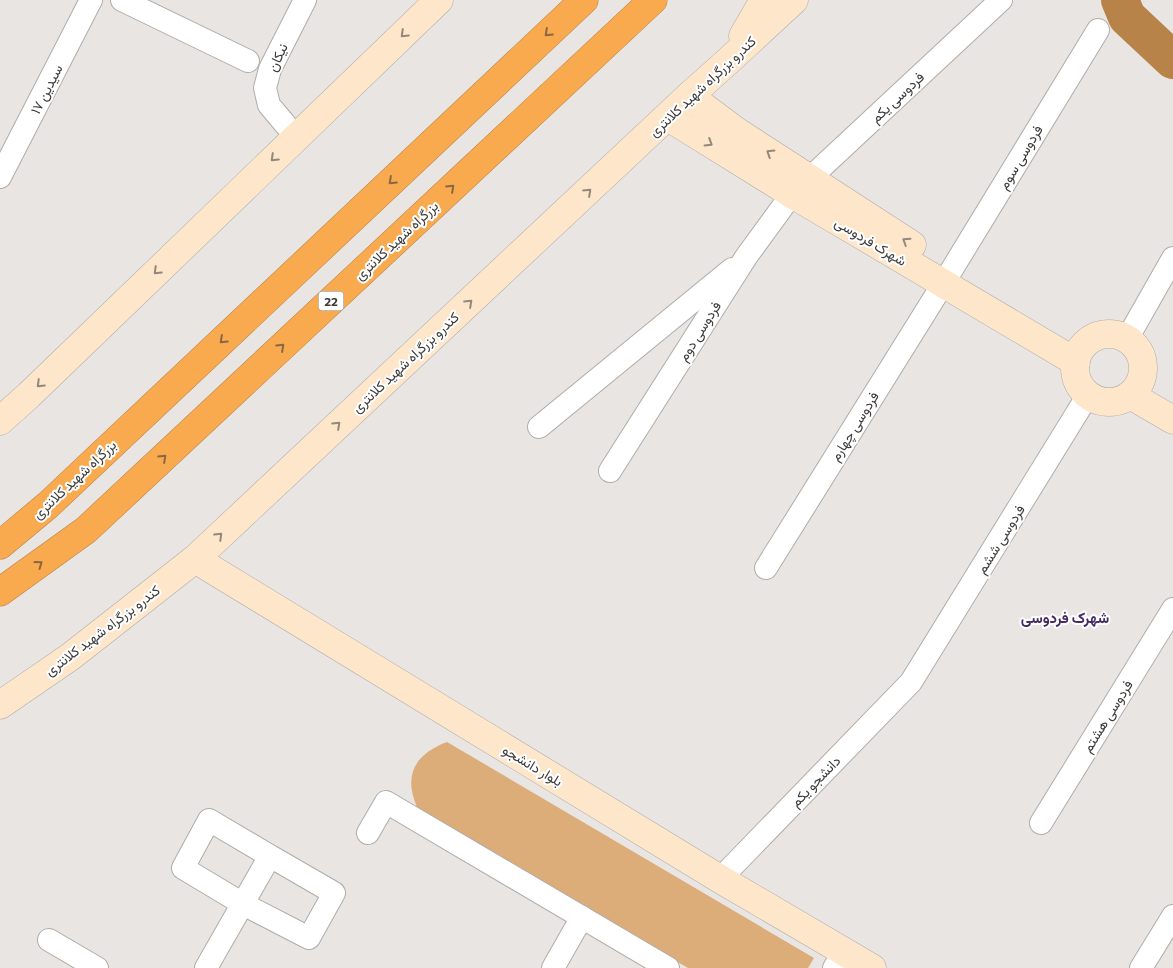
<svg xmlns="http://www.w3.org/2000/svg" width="1173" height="968" font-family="Commissioner,Vazirmatn,sans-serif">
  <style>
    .green { fill: #dcac79 }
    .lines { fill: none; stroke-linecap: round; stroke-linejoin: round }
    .river { stroke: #b78349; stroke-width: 38 }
    .street-casing { stroke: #afacaa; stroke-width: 24 }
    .secondary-casing { stroke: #afacaa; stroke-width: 29 }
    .highway-casing { stroke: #b78348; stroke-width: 29 }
    .street { stroke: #fff; stroke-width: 22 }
    .secondary { stroke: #fde6ca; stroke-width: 28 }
    .highway { stroke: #f9aa4f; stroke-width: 28 }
    .oneway { stroke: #886742 }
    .oneway2 { stroke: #93887b }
    .labels { text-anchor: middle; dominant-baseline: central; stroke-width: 4; stroke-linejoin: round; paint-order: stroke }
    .shield { fill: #fff; stroke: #767675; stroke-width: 1 }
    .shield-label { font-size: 12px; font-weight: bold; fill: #3c3b3a }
    .street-label { font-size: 14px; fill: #3c3b3a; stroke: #fff }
    .neighbourhood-label { font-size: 15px; font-weight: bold; fill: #452b66; stroke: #fff }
  </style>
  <rect width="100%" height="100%" fill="#e8e5e2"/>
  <path class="green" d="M447,742l367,216 -6,10h-120l-271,-161c-14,-32 -2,-53 30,-65z"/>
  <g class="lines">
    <path class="river" d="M1120,0l7,17 46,43"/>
    <defs>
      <g id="street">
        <path d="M122,0l126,61"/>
        <path d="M296,137l-27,-32 -4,-17 5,-19 35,-69"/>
        <path d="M0,177l91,-177"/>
        <path d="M1127,339l46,-81"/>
        <path d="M539,427l193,-158"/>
        <path d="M610,471l136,-214 46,-63 18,-16 191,-178"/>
        <path d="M766,568l177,-284 155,-254"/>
        <path d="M1041,823l132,-214"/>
        <path d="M368,833l18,-31 282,166"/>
        <path d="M720,879l191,-197 177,-287"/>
        <path d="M49,940l48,28"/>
        <path d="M206,968l64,-112 64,37 -25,45 -66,-34 -60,-36 26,-48 61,36"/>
        <path d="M553,968l29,-51"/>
        <path d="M834,968l10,-17"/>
        <path d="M1141,968l32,-52"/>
      </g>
      <g id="secondary">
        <path d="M743,36l18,-31 1,-5"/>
        <path d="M689,96l47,35 176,114"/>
        <path d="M668,117l124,77 284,168"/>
        <circle cx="1109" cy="368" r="34"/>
        <path d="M1130,395l43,25"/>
        <path d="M0,421l29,-26 410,-395"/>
        <path d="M195,559l525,320 152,89"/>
        <path d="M0,705l70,-48 125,-98 494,-463 37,-33 68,-63"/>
      </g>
      <g id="highway">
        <path d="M0,545l48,-40 536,-505"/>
        <path d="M0,592l86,-62 567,-530"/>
      </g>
    </defs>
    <use href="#street" class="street-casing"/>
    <use href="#secondary" class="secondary-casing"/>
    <use href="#highway" class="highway-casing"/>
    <use href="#street" class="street"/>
    <use href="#secondary" class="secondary"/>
    <use href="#highway" class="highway"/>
  </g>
  <defs><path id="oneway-chevron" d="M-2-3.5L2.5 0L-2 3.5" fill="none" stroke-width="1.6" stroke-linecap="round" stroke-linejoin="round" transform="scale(1.25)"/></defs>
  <g class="oneway">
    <use href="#oneway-chevron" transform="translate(548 33) rotate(137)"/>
    <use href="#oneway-chevron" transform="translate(392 181) rotate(137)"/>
    <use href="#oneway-chevron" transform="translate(451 188) rotate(-43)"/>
    <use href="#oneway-chevron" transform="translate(223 340) rotate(137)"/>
    <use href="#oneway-chevron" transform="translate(281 347) rotate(-43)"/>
    <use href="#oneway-chevron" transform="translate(163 458) rotate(-43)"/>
    <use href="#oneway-chevron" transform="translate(39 564) rotate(-36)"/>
  </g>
  <g class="oneway2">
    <use href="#oneway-chevron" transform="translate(404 34) rotate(136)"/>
    <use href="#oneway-chevron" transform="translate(709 143) rotate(32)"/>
    <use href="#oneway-chevron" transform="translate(770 153) rotate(-148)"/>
    <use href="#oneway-chevron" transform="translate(274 158) rotate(136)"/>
    <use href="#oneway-chevron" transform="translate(588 192) rotate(-43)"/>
    <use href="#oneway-chevron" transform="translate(906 241) rotate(-147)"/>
    <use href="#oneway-chevron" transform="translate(157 271) rotate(136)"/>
    <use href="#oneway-chevron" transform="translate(469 303) rotate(-43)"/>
    <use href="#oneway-chevron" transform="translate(40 384) rotate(136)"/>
    <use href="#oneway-chevron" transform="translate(337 425) rotate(-43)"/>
    <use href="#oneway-chevron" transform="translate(219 536) rotate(-44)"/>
  </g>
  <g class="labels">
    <rect class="shield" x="318.5" y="291.5" width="25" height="19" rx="4"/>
    <g class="shield-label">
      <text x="331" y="301">22</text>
    </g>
    <g class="street-label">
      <text transform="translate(277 57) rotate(-65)">نیکان</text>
      <text transform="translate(702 86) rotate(-43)">کندرو بزرگراه شهید کلانتری</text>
      <text transform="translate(46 89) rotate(-63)">۱۷ سیدین</text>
      <text transform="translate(897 97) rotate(-43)">فردوسی یکم</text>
      <text transform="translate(1020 157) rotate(-59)">فردوسی سوم</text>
      <text transform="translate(396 240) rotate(-43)">بزرگراه شهید کلانتری</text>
      <text transform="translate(871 241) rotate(31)">شهرک فردوسی</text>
      <text transform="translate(699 331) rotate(-58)">فردوسی دوم</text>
      <text transform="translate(405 362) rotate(-43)">کندرو بزرگراه شهید کلانتری</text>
      <text transform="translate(854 426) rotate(-58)">فردوسی چهارم</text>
      <text transform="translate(74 479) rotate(-43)">بزرگراه شهید کلانتری</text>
      <text transform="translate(1000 539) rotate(-58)">فردوسی ششم</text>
      <text transform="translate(102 630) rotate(-37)">کندرو بزرگراه شهید کلانتری</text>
      <text transform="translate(1107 716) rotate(-58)">فردوسی هشتم</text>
      <text transform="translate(533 765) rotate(31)">بلوار دانشجو</text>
      <text transform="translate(815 781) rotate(-46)">دانشجو یکم</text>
    </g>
    <g class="neighbourhood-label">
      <text x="1065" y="617">شهرک فردوسی</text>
    </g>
  </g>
</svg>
